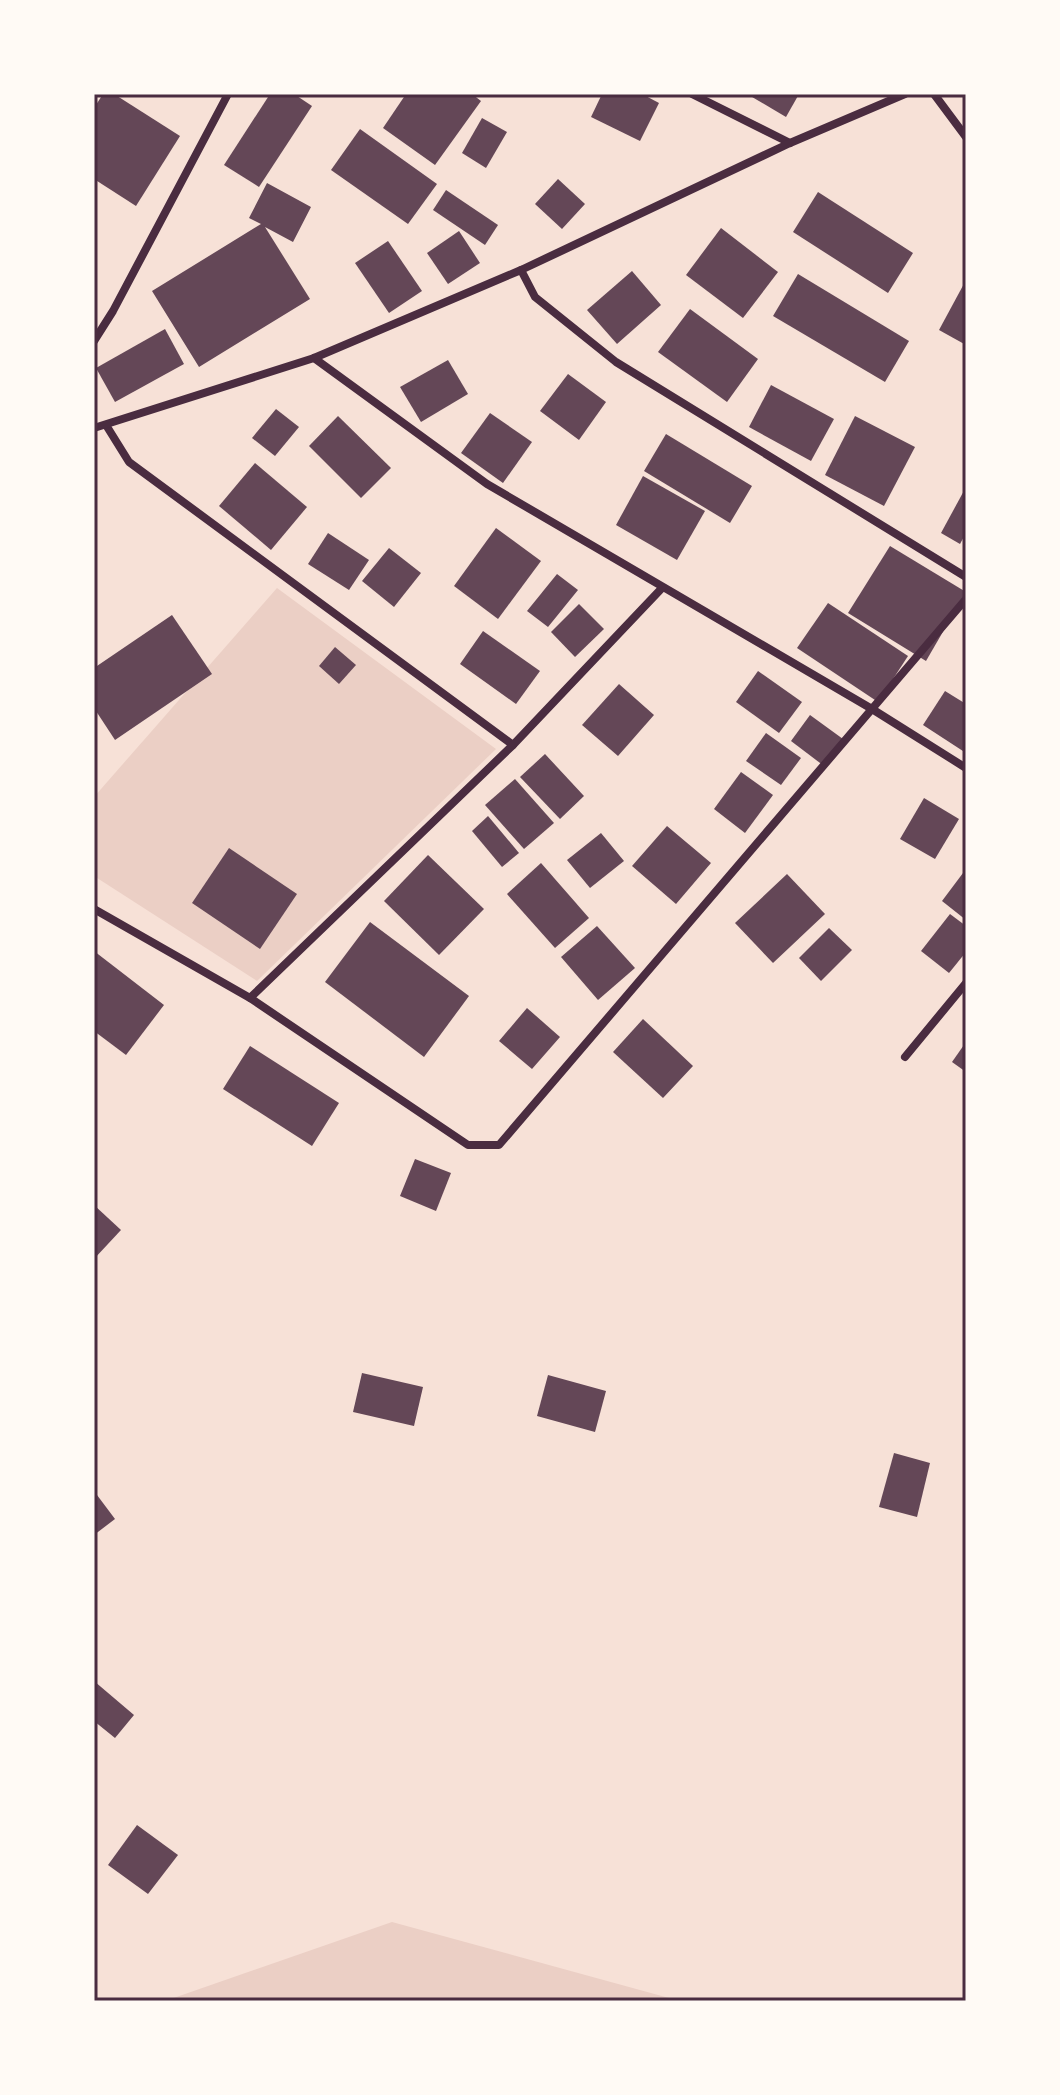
<svg xmlns="http://www.w3.org/2000/svg" width="1060" height="2095" font-family="Overpass,sans-serif">
  <style>
    .green { fill: #ebcfc5 }
    .building { fill: #644757 }
    .lines { fill: none; stroke-linecap: round; stroke-linejoin: round }
    .minor { stroke: #4a2c40; stroke-width: 8 }
    .neatline { fill: none; stroke: #4a2c40; stroke-width: 3 }
  </style>
  <rect width="100%" height="100%" fill="#f7e1d7"/>
  <g class="green">
    <path d="M277,588l219,161 -239,232 -163,-105v-79z"/>
    <path d="M392,1922l288,79h-515z"/>
  </g>
  <g class="building">
    <path d="M103,94h11l66,42 -44,70 -42,-27v-71z"/>
    <path d="M270,94h24l18,12 -53,81 -35,-22z"/>
    <path d="M406,94h66l9,7 -46,64 -52,-37z"/>
    <path d="M602,94h40l17,9 -19,38 -49,-24z"/>
    <path d="M747,94h52l-13,23z"/>
    <path d="M482,118l25,14 -21,36 -24,-15z"/>
    <path d="M360,129l77,55 -29,40 -77,-54z"/>
    <path d="M558,179l27,25 -23,25 -27,-25z"/>
    <path d="M267,183l44,24 -18,35 -28,-15 45,72 -111,68 -47,-76 109,-67 -12,-6z"/>
    <path d="M446,190l52,35 -13,20 -52,-35z"/>
    <path d="M818,192l95,61 -25,40 -95,-61z"/>
    <path d="M721,228l57,44 -35,46 -57,-43z"/>
    <path d="M459,231l21,32 -32,21 -21,-31z"/>
    <path d="M388,241l34,50 -33,22 -34,-50z"/>
    <path d="M632,271l29,34 -44,39 -30,-34z"/>
    <path d="M798,274l111,67 -24,41 -112,-66z"/>
    <path d="M966,280v65l-27,-15z"/>
    <path d="M690,309l68,50 -31,43 -69,-50z"/>
    <path d="M165,329l19,35 -69,38 -19,-34z"/>
    <path d="M448,360l20,34 -47,28 -21,-35z"/>
    <path d="M568,374l38,28 -27,38 -39,-29z"/>
    <path d="M771,385l63,34 -23,42 -62,-34z"/>
    <path d="M276,409l23,18 -24,29 -23,-18z"/>
    <path d="M490,413l42,29 -29,41 -42,-30z"/>
    <path d="M338,416l53,52 -30,30 -52,-52z"/>
    <path d="M855,416l60,31 -31,59 -59,-31z"/>
    <path d="M666,434l86,52 -22,37 -86,-52z"/>
    <path d="M255,463l52,44 -36,43 -52,-44z"/>
    <path d="M643,476l62,35 -28,49 -61,-35z"/>
    <path d="M966,487v46l-6,11 -19,-11z"/>
    <path d="M496,528l45,33 -43,58 -44,-33z"/>
    <path d="M328,533l41,27 -20,30 -41,-26z"/>
    <path d="M890,546l76,46 -40,69 -78,-48z"/>
    <path d="M389,548l32,25 -27,34 -32,-26z"/>
    <path d="M557,574l21,16 -30,37 -21,-16z"/>
    <path d="M828,603l80,53 -30,46 -81,-54z"/>
    <path d="M579,604l25,25 -29,28 -24,-25z"/>
    <path d="M172,615l40,59 -97,66 -21,-32v-40z"/>
    <path d="M483,631l57,40 -24,33 -56,-40z"/>
    <path d="M335,647l21,18 -17,19 -20,-18z"/>
    <path d="M758,671l44,31 -23,31 -43,-31z"/>
    <path d="M619,684l35,31 -36,41 -36,-31z"/>
    <path d="M945,691l21,13v49l-43,-28z"/>
    <path d="M810,715l33,24 -19,27 -33,-25z"/>
    <path d="M766,733l35,25 -20,27 -35,-24z"/>
    <path d="M545,754l39,42 -24,23 -40,-42z"/>
    <path d="M741,772l32,23 -28,38 -31,-24z"/>
    <path d="M515,779l39,44 -30,26 -39,-44z"/>
    <path d="M924,798l35,21 -24,40 -35,-20z"/>
    <path d="M488,816l31,37 -17,14 -30,-36z"/>
    <path d="M667,826l44,37 -35,41 -44,-38z"/>
    <path d="M601,833l23,28 -34,27 -23,-28z"/>
    <path d="M229,848l68,46 -37,55 -68,-46z"/>
    <path d="M428,855l56,54 -45,46 -55,-54z"/>
    <path d="M541,863l48,55 -34,30 -48,-54z"/>
    <path d="M966,869v51l-24,-19z"/>
    <path d="M787,874l38,40 -52,49 -38,-40z"/>
    <path d="M950,914l16,12v26l-17,21 -28,-22z"/>
    <path d="M370,922l99,74 -45,61 -99,-75z"/>
    <path d="M597,926l38,42 -37,32 -37,-43z"/>
    <path d="M829,928l23,22 -31,31 -22,-23z"/>
    <path d="M94,951l70,54 -38,50 -32,-24z"/>
    <path d="M527,1008l33,29 -28,32 -33,-28z"/>
    <path d="M643,1019l50,47 -30,32 -50,-46z"/>
    <path d="M966,1042v30l-14,-10z"/>
    <path d="M250,1046l89,57 -27,43 -89,-57z"/>
    <path d="M415,1159l36,14 -15,38 -36,-15z"/>
    <path d="M94,1205l27,25 -27,29z"/>
    <path d="M362,1373l61,14 -9,39 -61,-14z"/>
    <path d="M548,1375l58,16 -11,41 -58,-16z"/>
    <path d="M894,1453l36,10 -13,54 -38,-10z"/>
    <path d="M94,1491l21,28 -21,16z"/>
    <path d="M94,1681l40,34 -19,23 -21,-17z"/>
    <path d="M137,1825l41,30 -30,39 -40,-29z"/>
  </g>
  <g class="lines">
    <g class="minor">
      <path d="M692,94l98,49"/>
      <path d="M934,94l32,43"/>
      <path d="M521,270l14,27 81,65 350,215"/>
      <path d="M94,341l19,-30 115,-217"/>
      <path d="M314,358l173,126 385,225 94,59"/>
      <path d="M106,425l23,37 384,283"/>
      <path d="M94,428l220,-70 207,-88 269,-127 115,-49"/>
      <path d="M94,909l156,89 218,147h31l467,-546"/>
      <path d="M250,998l263,-253 149,-157"/>
      <path d="M905,1057l61,-74"/>
    </g>
  </g>
  <rect width="1060" height="2095" fill="none" stroke="#fffaf5" stroke-width="192"/>
  <rect x="96" y="96" width="868" height="1903" class="neatline"/>
</svg>
